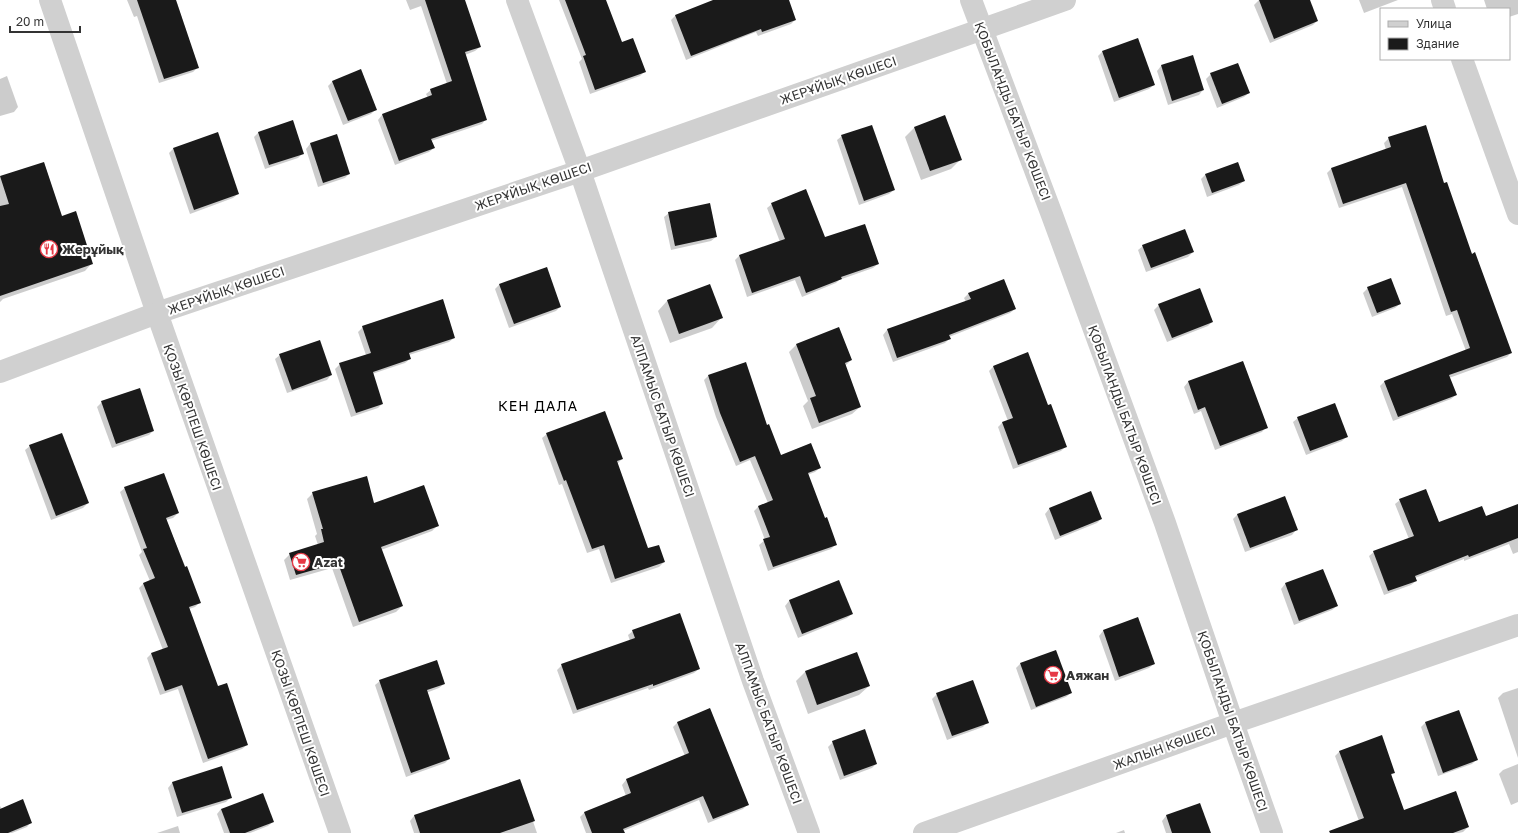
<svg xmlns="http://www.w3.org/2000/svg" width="1518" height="833" font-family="'Golos Text',sans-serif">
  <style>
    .shadow { fill: #0003 }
    .building { fill: #1a1a1a }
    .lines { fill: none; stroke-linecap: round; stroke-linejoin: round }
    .minor { stroke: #d0d0d0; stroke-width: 22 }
    .labels { text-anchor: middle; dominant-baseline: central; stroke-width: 4; stroke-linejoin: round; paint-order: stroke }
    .street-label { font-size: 13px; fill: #333; stroke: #fff }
    .poi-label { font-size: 13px; font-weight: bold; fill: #333; stroke: #fff; text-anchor: start }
    .neighbourhood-label { font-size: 14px; letter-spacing: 1px; fill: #000; stroke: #fff }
  </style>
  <rect width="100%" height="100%" fill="#fff"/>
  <g class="shadow">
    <path d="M127,0h49l22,67 -5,5 -34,11 -22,-67 -3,1z"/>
    <path d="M406,0h56l18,47 -5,4 -10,4 21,64 -4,5 -51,17 3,7 -5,4 -34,13 -17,-45 4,-5 46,-17 -2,-4 5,-4 16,-6 -26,-78 -11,4z"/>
    <path d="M559,0h46l17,43 22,29 -4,4 -50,18 -11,-32 3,-3z"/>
    <path d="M718,0h70l7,20 -4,4 -33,12 -2,-4 -70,28 -15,-40 4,-4z"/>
    <path d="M1259,0h50l8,21 -4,4 -43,18 -16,-38z"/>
    <path d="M1359,0h39l-34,13z"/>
    <path d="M1484,0h34v14l-9,3v-8h-22z"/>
    <path d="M1102,52l52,33 -5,4 -35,13 -16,-46z"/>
    <path d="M1192,56l11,34 -4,5 -31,10 -11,-34 4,-5z"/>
    <path d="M361,70l15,39 -5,5 -28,11 -15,-39 4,-4z"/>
    <path d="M1211,74l38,19 -5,4 -27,11 -11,-29z"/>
    <path d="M7,76l11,31 -4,5 -14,4v-37z"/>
    <path d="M945,116l16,43 -10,10 -30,11 -16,-43 9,-9z"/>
    <path d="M259,132l43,22 -4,4 -33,11 -11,-32z"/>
    <path d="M336,135l13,39 -4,4 -27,9 -12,-38 4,-5z"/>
    <path d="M842,136l52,54 -5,4 -30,11 -22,-65z"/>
    <path d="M1389,138l55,46 67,169 -4,4 -58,21 7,17 -5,4 -58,22 -13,-35 4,-4 82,-31 -14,-37 -6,2 -44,-129 -63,21 -12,-35 4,-4 55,-19 -2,-7z"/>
    <path d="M173,149l65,45 -5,4 -43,16 -21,-61z"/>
    <path d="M44,163l17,54 31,46 -7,8 -82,28 -3,3v-59l10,-8 -10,-29v-29z"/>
    <path d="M1238,163l6,18 -5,4 -32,12 -6,-18 4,-4z"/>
    <path d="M772,204l53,35 53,25 -5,4 -34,12 -3,3 -34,14 -7,-17 -48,17 -12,-37 4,-4 41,-14 -13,-34z"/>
    <path d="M669,213l47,24 -5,4 -40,9 -7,-33z"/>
    <path d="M1143,246l50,6 -5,5 -42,15 -8,-22z"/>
    <path d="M499,285l61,22 -4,4 -47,17 -14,-39z"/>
    <path d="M709,286l12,32 -9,10 -42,15 -12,-32 9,-10z"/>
    <path d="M1368,288l32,16 -5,4 -23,9 -9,-24z"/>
    <path d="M969,293l46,16 -5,4 -61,24v2l-4,4 -52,19 -10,-27 4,-5 79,-28 -2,-4z"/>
    <path d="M1159,305l53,17 -4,4 -41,16 -13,-32z"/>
    <path d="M363,327l91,11 -5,4 -40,13 1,4 -5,4 -33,11 10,30 -4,4 -27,9 -16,-48 5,-5 26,-9 -8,-23z"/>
    <path d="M796,345l55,15 -6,6 15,41 -8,7 -40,15 -9,-23 5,-5 -19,-49z"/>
    <path d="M1027,353l21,53 18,40 -5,5 -48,18 -15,-42 4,-4 6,-2 -19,-50 4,-4z"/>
    <path d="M280,355l51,20 -4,5 -40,13 -12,-34z"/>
    <path d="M1243,362l23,65 -4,5 -47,18 -14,-39 -7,3 -10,-27 4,-5z"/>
    <path d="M708,376l58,50 15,30 39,12 -5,4 -8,3 29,69 -5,5 -63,22 -9,-26 6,-5 -11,-29 4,-4 10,-4 -18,-43 -14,6 -20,-49 -12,-37z"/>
    <path d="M102,402l51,29 -4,4 -37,13 -15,-41z"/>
    <path d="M1298,418l49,18 -5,5 -36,14 -13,-33z"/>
    <path d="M547,434l75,25 -5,5 31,86 16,12 -5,5 -48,16 -12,-34 -12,4 -25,-69 -3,1 -17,-47z"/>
    <path d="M30,446l58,57 -5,5 -32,12 -26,-70z"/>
    <path d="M125,488l53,25 -5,5 -7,2 34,82 -5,5 -6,2 28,78 30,58 -5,4 -39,14 -25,-74 -18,6 -13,-37 4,-4 12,-4 -24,-62 5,-5 6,-2 -11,-26 3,-3 -22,-60z"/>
    <path d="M313,493l61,11 64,21 -6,6 -51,19 21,56 -6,6 -43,15 -21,-59 -42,12 -6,-20 6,-6 28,-9 -3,-9 2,-2 -10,-35z"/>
    <path d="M1090,493l11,26 -4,4 -42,17 -10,-26 4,-5z"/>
    <path d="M1400,500l39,23 46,-5 33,-13v47l-5,2 -4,-10 -45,17v-2l-49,19 1,3 -5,4 -27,10 -15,-39 5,-4 35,-13 -14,-35z"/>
    <path d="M1238,514l58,16 -4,5 -47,17 -12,-33z"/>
    <path d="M838,581l14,33 -5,4 -49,20 -13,-32 4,-5z"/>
    <path d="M1285,584l52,22 -5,4 -38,15 -13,-36z"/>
    <path d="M1138,619l16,45 -5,4 -34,13 -16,-45 4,-5z"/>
    <path d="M633,631l66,38 -5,4 -45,17 -1,-2 -75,26 -16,-44 5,-5 68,-24 -2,-6z"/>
    <path d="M1020,664l51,29 -5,4 -35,13 -15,-42z"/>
    <path d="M805,672l64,14 -10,9 -51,19 -12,-33z"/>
    <path d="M380,681l64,3 -5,4 -13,5 23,66 -4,4 -39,14 -31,-92z"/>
    <path d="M1518,688v70l-20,-60 5,-5z"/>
    <path d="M937,694l50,28 -4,5 -36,13 -15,-41z"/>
    <path d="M710,709l37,96 -4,4 -35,14 -9,-23 -76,31 1,2h-38l-6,-16 4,-4 42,-17 -4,-11 4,-5 59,-24 -12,-29 4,-4z"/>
    <path d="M1425,723l51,37 -4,4 -34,12 -17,-49z"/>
    <path d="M833,742l43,22 -4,4 -32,12 -12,-33z"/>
    <path d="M1340,751l54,21 -3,4 13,35 64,16 -5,5 -4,1h-118l18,-12 -24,-65z"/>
    <path d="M1518,764v38l-7,3 -12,-31 4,-4z"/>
    <path d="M221,768l10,29 -5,5 -49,15 -9,-29 4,-5z"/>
    <path d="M519,781l18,52h-123l-4,-12 4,-5z"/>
    <path d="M1200,805l10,28h-44l-4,-12 4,-5z"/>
    <path d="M0,806l2,3 29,13 -4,5 -15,6h-12z"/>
    <path d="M221,809l52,13 -5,4 -18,7h-26l-7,-19z"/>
    <path d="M178,826l2,7h-23z"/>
    <path d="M1124,830l1,3h-9z"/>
  </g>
  <g class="building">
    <path d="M137,0h39l23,68 -35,11z"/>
    <path d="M425,0h40l16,47 -16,5 22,68 -56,19 4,9 -36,13 -17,-47 50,-19 -2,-6 22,-8z"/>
    <path d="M565,0h41l16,42 11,-4 13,34 -51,18 -12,-34 3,-1z"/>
    <path d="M713,0h76l7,20 -34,12 -1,-3 -70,27 -16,-41z"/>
    <path d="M1259,0h51l8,21 -44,18z"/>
    <path d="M1138,38l17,47 -36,13 -17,-47z"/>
    <path d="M1193,55l11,35 -32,11 -11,-36z"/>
    <path d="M1238,63l12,30 -28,11 -12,-31z"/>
    <path d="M361,69l16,41 -29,11 -16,-40z"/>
    <path d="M945,115l17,45 -32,11 -16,-44z"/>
    <path d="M293,120l11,34 -35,11 -11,-33z"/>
    <path d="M872,125l23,65 -31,11 -23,-66z"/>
    <path d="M1426,125l18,58 3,-1 25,72 3,-2 37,101 -63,22 8,20 -59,22 -14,-36 86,-33 -13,-38 -6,2 -45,-129 -63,21 -12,-36 60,-21 -3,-10z"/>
    <path d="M218,132l21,62 -45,16 -21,-62z"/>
    <path d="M337,134l13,40 -27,9 -13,-40z"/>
    <path d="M44,162l18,54 14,-5 17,53 -93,32v-90l9,-2 -9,-28z"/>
    <path d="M1238,162l7,19 -33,12 -7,-19z"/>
    <path d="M806,189l19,48 40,-13 14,40 -38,13 1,2 -36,14 -6,-17 -48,17 -13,-38 46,-16 -14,-36z"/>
    <path d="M710,203l7,34 -42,9 -7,-34z"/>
    <path d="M1185,229l9,23 -43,16 -9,-23z"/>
    <path d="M547,267l14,40 -47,17 -15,-40z"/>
    <path d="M1391,278l10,26 -24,9 -10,-26z"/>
    <path d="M1004,279l12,30 -67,26 2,4 -54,19 -10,-29 84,-30 -3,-6z"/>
    <path d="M710,284l13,34 -44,16 -12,-34z"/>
    <path d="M1200,288l13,34 -41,16 -14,-34z"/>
    <path d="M443,299l12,39 -46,15 2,6 -38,13 10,32 -27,9 -17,-50 32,-10 -9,-27z"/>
    <path d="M839,327l13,33 -7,3 16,44 -42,16 -9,-25 6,-2 -20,-52z"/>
    <path d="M320,340l12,35 -40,15 -13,-36z"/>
    <path d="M1028,352l20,53 3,-1 16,43 -49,18 -16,-43 11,-4 -20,-52z"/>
    <path d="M1243,361l25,67 -48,18 -15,-39 -7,3 -10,-29z"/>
    <path d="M746,362l21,63 2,-1 12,31 30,-12 10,25 -13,5 17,45 2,-1 10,28 -64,22 -10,-28 7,-2 -12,-31 15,-6 -18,-44 -15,6 -20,-49 -12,-38z"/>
    <path d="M140,388l14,43 -38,13 -15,-43z"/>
    <path d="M1335,403l13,34 -38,14 -13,-34z"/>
    <path d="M605,411l18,48 -6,2 31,87 11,-3 6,17 -50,17 -11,-34 -12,4 -26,-69 -2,1 -18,-48z"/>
    <path d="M62,433l27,70 -33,13 -27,-71z"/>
    <path d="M164,473l15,40 -13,5 19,49 2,-1 14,37 -12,4 29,79 9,-3 21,62 -40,14 -26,-74 -17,6 -14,-38 17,-6 -25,-64 12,-5 -12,-29 4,-1 -23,-61z"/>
    <path d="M367,476l7,27 50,-18 15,41 -58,21 22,59 -44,16 -21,-59 -42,12 -7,-22 35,-11 -3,-13h2l-11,-37z"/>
    <path d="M1426,489l13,33 43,-16 4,10 32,-12v34l-49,19 -1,-2 -53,21 2,5 -29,10 -15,-40 41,-15 -15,-37z"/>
    <path d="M1091,491l11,28 -42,17 -11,-28z"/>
    <path d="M1285,496l13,34 -48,18 -13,-34z"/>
    <path d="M1323,569l15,37 -39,15 -14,-38z"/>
    <path d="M839,580l14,34 -51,20 -13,-34z"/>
    <path d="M680,613l20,56 -47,17v-2l-76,26 -16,-46 74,-26 -3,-8z"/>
    <path d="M1138,617l17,47 -36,13 -16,-47z"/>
    <path d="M1056,650l16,43 -36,14 -16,-44z"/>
    <path d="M857,652l13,34 -53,19 -12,-34z"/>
    <path d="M437,660l8,24 -18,6 23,69 -39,14 -32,-93z"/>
    <path d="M973,680l16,43 -37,13 -16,-43z"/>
    <path d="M710,708l39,97 -36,14 -10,-23 -80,33 2,4h-33l-8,-21 47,-19 -5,-14 63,-26 -12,-31z"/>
    <path d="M1459,710l19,50 -35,13 -18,-51z"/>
    <path d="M865,729l12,35 -33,12 -12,-35z"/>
    <path d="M1382,735l13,38 -4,1 13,36 52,-19 13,36 -16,6h-123l-1,-2 35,-13 -25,-67z"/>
    <path d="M222,766l10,32 -50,15 -10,-31z"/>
    <path d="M520,779l15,42 -35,12h-80l-6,-18z"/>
    <path d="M263,793l11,29 -29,11h-15l-9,-24z"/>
    <path d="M23,799l9,24 -24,10h-8v-24z"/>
    <path d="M1200,803l11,30h-39l-6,-18z"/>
  </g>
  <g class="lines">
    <g class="minor">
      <path d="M50,0l107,313 183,520"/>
      <path d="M517,0l63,171 173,510 56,152"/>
      <path d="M971,0l81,215 113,308 68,200 39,110"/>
      <path d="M1442,0l3,9"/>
      <path d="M1462,59l56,155"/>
      <path d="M0,372l157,-59 423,-142 485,-171"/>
      <path d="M924,833l309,-110 285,-98"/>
    </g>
  </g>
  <defs>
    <symbol id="restaurant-ring" viewBox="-11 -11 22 22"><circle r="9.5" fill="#fff" stroke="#e63946" stroke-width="1.5"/><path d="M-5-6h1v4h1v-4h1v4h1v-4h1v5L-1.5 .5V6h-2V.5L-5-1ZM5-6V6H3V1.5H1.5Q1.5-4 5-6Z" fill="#e63946"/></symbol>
    <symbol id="supermarket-ring" viewBox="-11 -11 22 22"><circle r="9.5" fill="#fff" stroke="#e63946" stroke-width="1.5"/><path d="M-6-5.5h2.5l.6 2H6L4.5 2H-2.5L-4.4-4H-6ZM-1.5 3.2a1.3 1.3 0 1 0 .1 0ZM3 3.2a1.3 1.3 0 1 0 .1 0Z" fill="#e63946"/></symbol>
  </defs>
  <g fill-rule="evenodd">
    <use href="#restaurant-ring" x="39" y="239" width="20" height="20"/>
    <use href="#supermarket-ring" x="291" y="552" width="20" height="20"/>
    <use href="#supermarket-ring" x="1043" y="665" width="20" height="20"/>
  </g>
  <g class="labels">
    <g class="street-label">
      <text transform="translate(838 80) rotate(-19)">ЖЕРҰЙЫҚ КӨШЕСІ</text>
      <text transform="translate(1013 111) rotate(69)">ҚОБЫЛАНДЫ БАТЫР КӨШЕСІ</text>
      <text transform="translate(533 186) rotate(-19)">ЖЕРҰЙЫҚ КӨШЕСІ</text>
      <text transform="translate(226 290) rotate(-19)">ЖЕРҰЙЫҚ КӨШЕСІ</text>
      <text transform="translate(1125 415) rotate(70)">ҚОБЫЛАНДЫ БАТЫР КӨШЕСІ</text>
      <text transform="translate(663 416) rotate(71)">АЛПАМЫС БАТЫР КӨШЕСІ</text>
      <text transform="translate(193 417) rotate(71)">ҚОЗЫ КӨРПЕШ КӨШЕСІ</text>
      <text transform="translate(1233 721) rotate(71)">ҚОБЫЛАНДЫ БАТЫР КӨШЕСІ</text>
      <text transform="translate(301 723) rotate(71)">ҚОЗЫ КӨРПЕШ КӨШЕСІ</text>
      <text transform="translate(769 723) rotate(70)">АЛПАМЫС БАТЫР КӨШЕСІ</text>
      <text transform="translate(1164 747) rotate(-20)">ЖАЛЫН КӨШЕСІ</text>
    </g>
    <g class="poi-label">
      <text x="62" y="249">Жерұйық</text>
      <text x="314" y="562">Azat</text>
      <text x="1066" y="675">Аяжан</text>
    </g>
    <g class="neighbourhood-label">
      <text x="538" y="405">КЕН ДАЛА</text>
    </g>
  </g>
  <rect x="1380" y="8" width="130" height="52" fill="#ffffff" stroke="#adadad"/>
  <rect x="1388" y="21" width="20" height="6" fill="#d0d0d0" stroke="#adadad"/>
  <text x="1416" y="28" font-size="12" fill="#333333">Улица</text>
  <rect x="1388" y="38" width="20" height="12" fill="#1a1a1a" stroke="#adadad"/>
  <text x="1416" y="48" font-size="12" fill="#333333">Здание</text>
  <path d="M10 26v6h70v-6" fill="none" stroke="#333333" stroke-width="2"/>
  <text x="16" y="26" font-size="12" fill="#333333" stroke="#ffffff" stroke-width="3" paint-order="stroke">20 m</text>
</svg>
